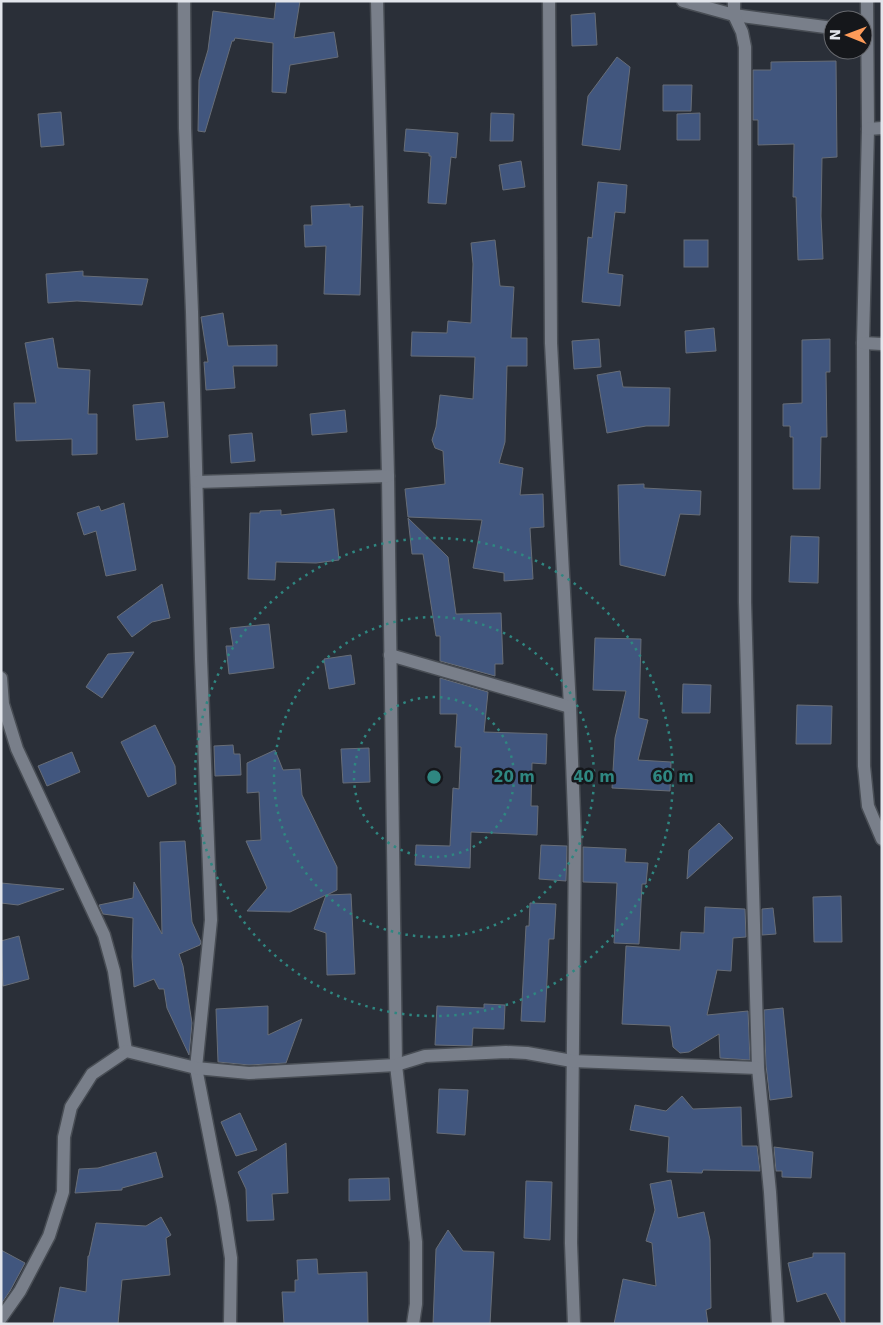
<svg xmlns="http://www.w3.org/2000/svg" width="883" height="1325" font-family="'DejaVu Sans',sans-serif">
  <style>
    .building { fill: #41567e; stroke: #676d77 }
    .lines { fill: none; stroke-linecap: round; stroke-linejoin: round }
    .minor-casing { stroke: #484d54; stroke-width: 15 }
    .minor { stroke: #797f8a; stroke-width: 12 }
    .ring { fill: none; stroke: #2f8781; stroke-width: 2.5; stroke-dasharray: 2.5 5 }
    .centre { fill: #2f8781; stroke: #15171b; stroke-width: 2.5 }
    .ring-label { font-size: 15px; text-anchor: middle; font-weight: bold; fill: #2f8781; stroke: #15171b; stroke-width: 5; stroke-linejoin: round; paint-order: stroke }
  </style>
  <rect width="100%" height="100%" fill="#2a2f38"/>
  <g class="building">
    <path d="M276,1h24l-6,37 40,-6 4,25 -48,8 -4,28 -14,-1 1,-49 -38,-5 -1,3h-2l-27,91 -7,-1 1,-51 9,-30 5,-39 61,8z"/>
    <path d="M595,13l2,32 -25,1 -1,-31z"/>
    <path d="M617,57l13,10 -10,83 -38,-5 6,-49z"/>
    <path d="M836,61l1,96 -15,1 -1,58 2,43 -25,1 -2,-63h-3l1,-53 -36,1v-25h-5v-50h18v-8z"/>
    <path d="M663,85h29l-1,26h-28z"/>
    <path d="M61,112l3,33 -23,2 -3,-33z"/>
    <path d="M491,113l23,1 -1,27h-23z"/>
    <path d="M700,113v27h-23v-26z"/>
    <path d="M406,129l52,4 -2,25 -5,-1 -5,47 -18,-1 3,-47h-2v-3l-25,-2z"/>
    <path d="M521,161l4,26 -22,3 -4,-25z"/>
    <path d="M598,182l29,3 -2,28 -10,-1 -7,61 15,2 -3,31 -38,-4 6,-65 4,1z"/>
    <path d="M350,204v3l13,-1 -3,89 -36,-1 2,-48 -21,1 -1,-22h8l-1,-19z"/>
    <path d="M495,240l5,46 14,1 -3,51h16v28h-20l-2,76 -6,21 24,5 -3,27 23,-1 1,33 -14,1 3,51 -29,2v-8l-31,-5 9,-48 -74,-3 -3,-28 40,-5 -2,-33 -8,-3 -3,-8 4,-13 4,-32 33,4 2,-42 -64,-1 1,-24 35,1 1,-12 23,2 2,-59 -2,-21z"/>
    <rect x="684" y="240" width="24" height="27"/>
    <path d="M83,271v5l65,3 -6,26 -65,-4 -29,2 -2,-29z"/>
    <path d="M223,313l5,33 49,-1v21h-44l2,22 -29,2 -2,-28h4l-7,-45z"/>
    <path d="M714,328l2,23 -30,2 -1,-22z"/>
    <path d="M53,338l5,30 32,2 -2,44h9v40l-25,1v-16l-56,2 -2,-38h22l-11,-60z"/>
    <path d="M599,339l2,28 -27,2 -2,-28z"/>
    <path d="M830,339v33h-4l1,65h-6l-1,52h-27v-52h-3v-11h-7v-22l19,-1v-63z"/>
    <path d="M620,371l3,16 47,1 -1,38h-23l-39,7 -10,-58z"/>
    <path d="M164,402l4,35 -32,3 -3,-35z"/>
    <path d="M345,410l2,22 -35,3 -2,-21z"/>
    <path d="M252,433l3,28 -24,2 -2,-28z"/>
    <path d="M644,484v4l57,3 -1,24 -20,-1 -15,62 -45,-11 -2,-80z"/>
    <path d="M124,503l12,67 -30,6 -10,-45 -12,4 -7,-22 22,-7 2,5z"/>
    <path d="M334,509l5,51 -23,3 -40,-1 -1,18 -27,-1 2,-66h10v-2l21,-1v5z"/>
    <path d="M408,518l40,39 8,57 45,-1 2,51h-8v12l-55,-15v-25h-4l-13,-82h-11z"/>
    <path d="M791,536l28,1 -1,46 -29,-1z"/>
    <path d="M162,584l8,34 -18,4 -20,15 -15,-20z"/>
    <path d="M269,624l5,44 -45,6 -3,-28h7l-3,-18z"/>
    <path d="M595,638l46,1 -2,79 9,2 -10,40 33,2 -1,29 -58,-3 3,-50 11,-47 -33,-1z"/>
    <path d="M134,652l-32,46 -16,-11 22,-33z"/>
    <path d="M351,655l4,29 -26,5 -5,-30z"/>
    <path d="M440,678l48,14 -4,40 63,2 -1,30 -14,-1 -1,43h7l-1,29 -66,-3 -1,36 -55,-3 1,-20 34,1 3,-58 6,1 2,-42h-6l2,-33h-17z"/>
    <path d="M683,684l28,1 -1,28h-28z"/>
    <path d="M797,705l35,1 -1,38h-35z"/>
    <path d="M155,725l20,41 1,18 -28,13 -27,-55z"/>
    <path d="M233,745l1,9h6l1,21 -26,1 -1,-30z"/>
    <path d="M369,748l1,34 -27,1 -2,-34z"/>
    <path d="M275,750l8,20 17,-1 2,26 35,72v23l-10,5 24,-1 4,80 -28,1 -1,-42 -12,-4 12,-34 -36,17 -43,-1 20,-23 -21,-47 15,-1 -2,-48 -12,1v-30z"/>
    <path d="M72,752l8,20 -33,14 -9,-20z"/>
    <path d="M719,823l14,15 -46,41 2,-29z"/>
    <path d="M185,841l7,81 9,20 -1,3 -21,9 4,12 9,57 -3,32 -22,-47 -3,-19h-5l-5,-10 -20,8 -2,-30 1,-39 -30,-4 -4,-9 34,-7 1,-16 28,52 -2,-92z"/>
    <path d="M541,845l26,1 -1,35 -27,-2z"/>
    <path d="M583,847l43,2 -1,13 23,1 -2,21h-4l-3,60 -25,-1 3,-60 -34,-1z"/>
    <path d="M1,883l63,6 -46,16 -17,-2z"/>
    <path d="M841,896l1,46h-28l-1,-45z"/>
    <path d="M530,903l26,1 -2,35h-5l-4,83 -24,-1 5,-95h3z"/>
    <path d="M705,907l40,2 1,28 -13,1 -2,33 -14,-1 -10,45 41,-4 2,49 -30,-2 -1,-24 -30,18 -9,1 -7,-6 -3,-21 -48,-2 4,-78 54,4 1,-18 23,1z"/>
    <path d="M773,908l3,26 -14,1v-26z"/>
    <path d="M19,936l10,43 -26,7 -2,-45z"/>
    <path d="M484,1004l21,1 -1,24 -31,-1 -1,18 -37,-1 2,-39 47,2z"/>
    <path d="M268,1006v29l34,-16 -16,44 -37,2 -31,-3 -2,-53z"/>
    <path d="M783,1008l9,89 -22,3 -4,-35 -2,-55z"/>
    <path d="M439,1089l29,1 -3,45 -28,-2z"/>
    <path d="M682,1096l11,13 48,-2 1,39h15l3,25 -57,-1 -1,3 -35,-1 2,-35 -39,-7 5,-25 31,6z"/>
    <path d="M240,1113l17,37 -21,6 -15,-34z"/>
    <path d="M286,1143l2,50 -16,1 2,26 -27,1 -1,-32 -8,-17z"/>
    <path d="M774,1147l39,5 -2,26 -29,-1v-6h-6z"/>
    <path d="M156,1152l7,25 -41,11v2l-47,3 4,-24 19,-1z"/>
    <path d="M389,1178l1,22 -41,1v-22z"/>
    <path d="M671,1180l7,38 26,-6 6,28 1,68 -5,2 2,14h-94l9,-45 33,7 -4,-43 -6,-2 9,-31 -5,-26z"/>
    <path d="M526,1181l26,1 -2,58 -26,-2z"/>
    <path d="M161,1217l10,18 -5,3 4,37 -48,5 -4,44h-65l7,-37 26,5 2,-36h1l7,-33 50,3z"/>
    <path d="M448,1230l15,21 31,1 -4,72h-57l3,-75z"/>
    <path d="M1,1250l24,13 -15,28 -9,13z"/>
    <path d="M813,1253h32v71h-3l-16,-31 -29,9 -9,-39 25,-6z"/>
    <path d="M317,1259l1,15 49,-2 1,52h-84l-2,-32h13v-12h3l-1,-20z"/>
  </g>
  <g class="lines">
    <defs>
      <g id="minor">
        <path d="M184,1l1,127 7,184 9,347 10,261 -15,148 27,138 8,52 -1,66"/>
        <path d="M377,1l11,475 8,589 20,177v62l-3,20"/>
        <path d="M549,1l2,342 19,364 5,134 -4,402 3,81"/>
        <path d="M683,1l51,14 99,13"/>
        <path d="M734,1v14l8,17 3,15v555l13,466 12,124 8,132"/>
        <path d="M867,1l1,128 -5,214 1,423 4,40 14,33"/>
        <path d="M868,129l14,-1"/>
        <path d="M863,343l19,1"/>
        <path d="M197,482l191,-6"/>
        <path d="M390,655l180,52"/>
        <path d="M1,678l2,26 14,45 87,186 10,36 12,80"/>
        <path d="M1,1318l19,-27 29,-55 14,-44 1,-55 7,-30 21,-33 34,-23 70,17 53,5 147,-8 29,-9 81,-4 21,1 45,8 186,7"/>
      </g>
    </defs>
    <use href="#minor" class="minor-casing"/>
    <use href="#minor" class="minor"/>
  </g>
  <g class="ring">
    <circle cx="434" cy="777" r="80"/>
    <circle cx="434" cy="777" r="160"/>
    <circle cx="434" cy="777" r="239"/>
  </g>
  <circle cx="434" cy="777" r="8" class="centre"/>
  <g class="ring-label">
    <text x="514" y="782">20 m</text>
    <text x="594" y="782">40 m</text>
    <text x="673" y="782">60 m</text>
  </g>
  <rect width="883" height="1325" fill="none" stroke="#e2e5eb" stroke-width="5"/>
  <g transform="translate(848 35) rotate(271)"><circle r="24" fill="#15171b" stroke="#67696e"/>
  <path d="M0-4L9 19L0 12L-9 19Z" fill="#fe9b59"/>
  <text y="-8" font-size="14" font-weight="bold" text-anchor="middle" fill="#e2e5eb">N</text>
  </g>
</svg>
